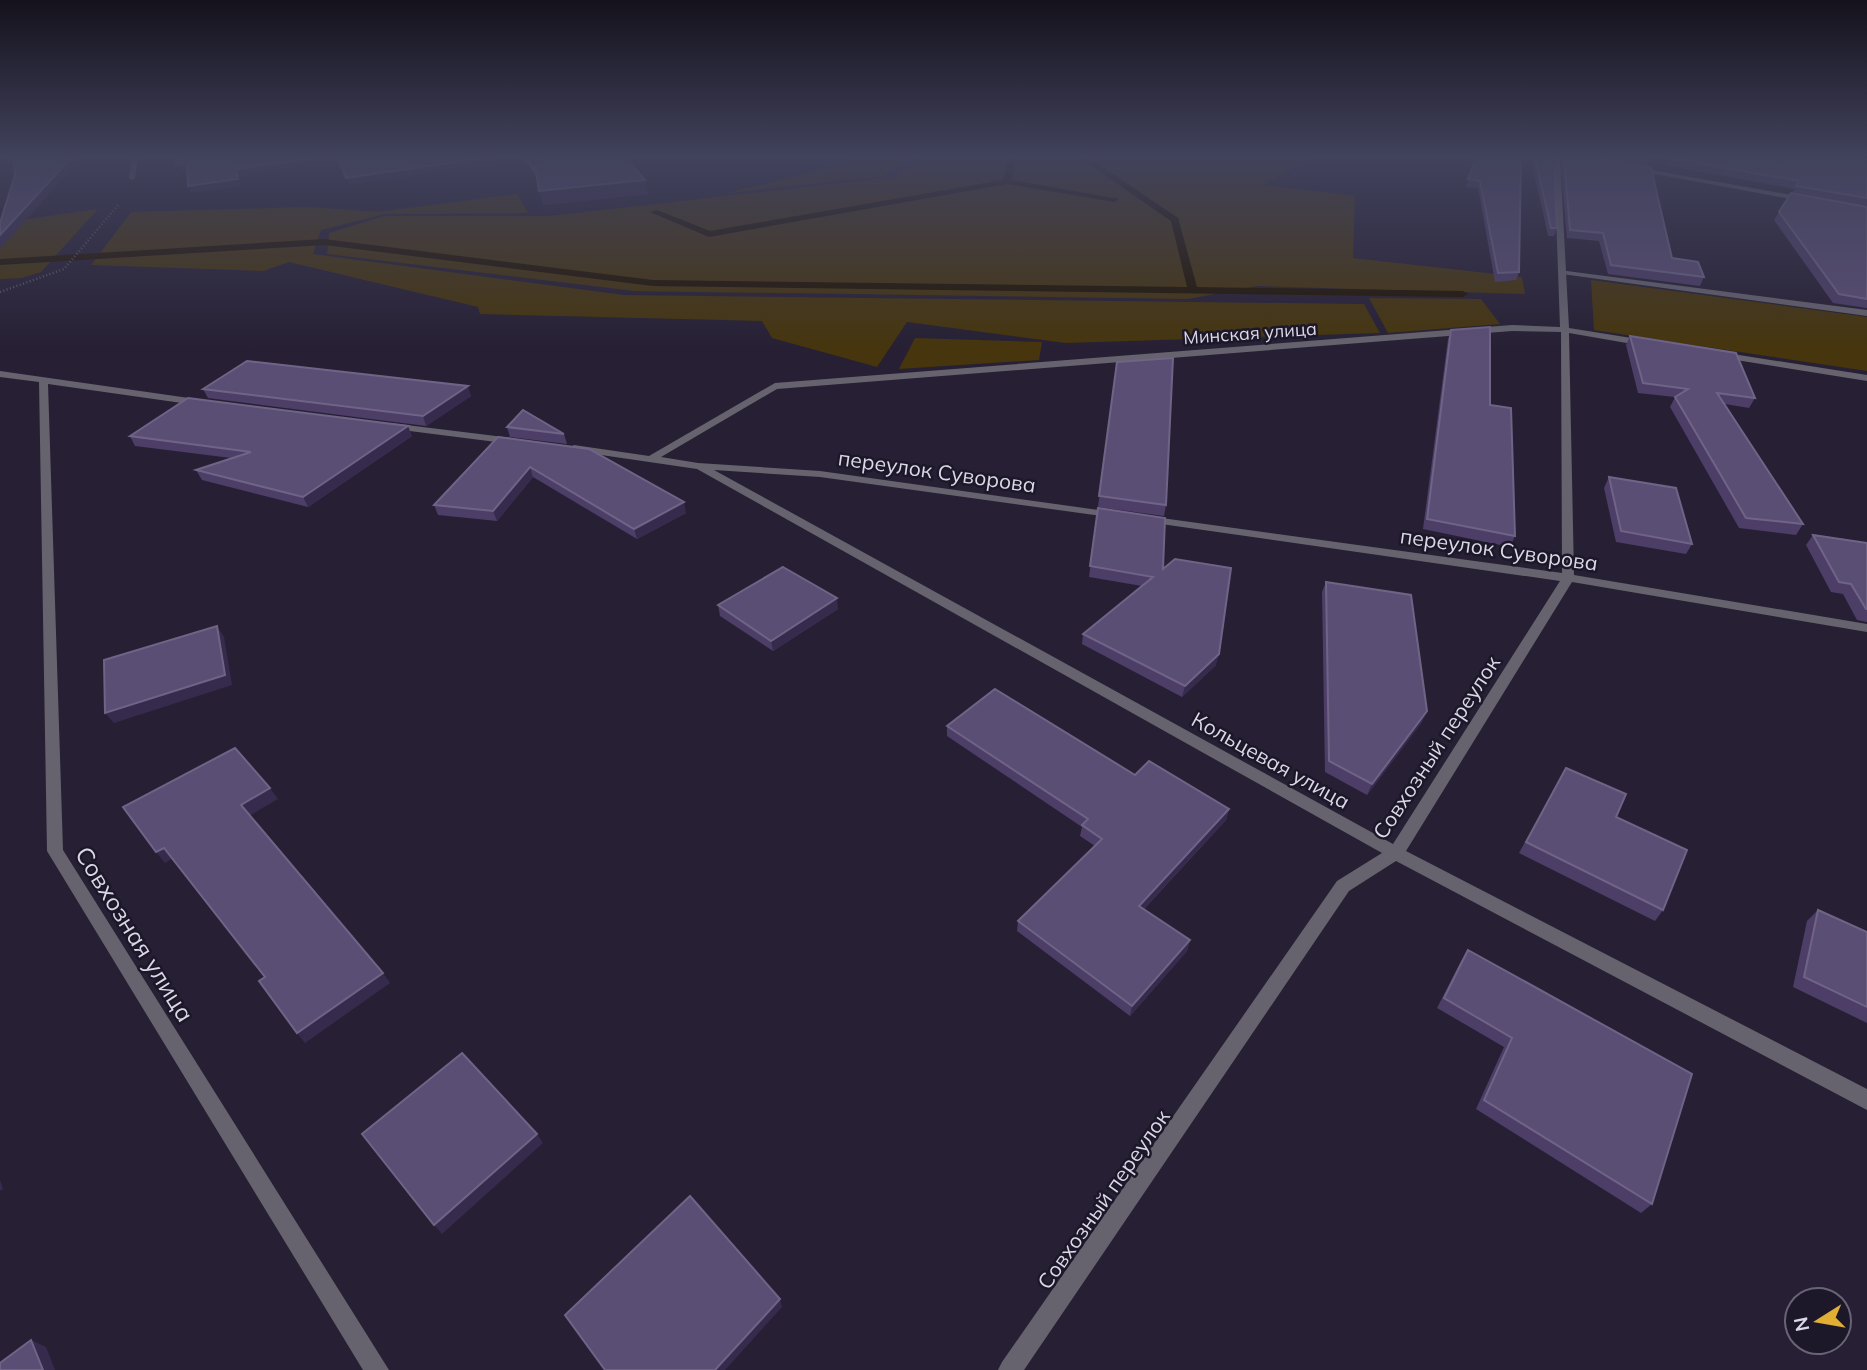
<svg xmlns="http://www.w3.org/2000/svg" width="1867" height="1370" font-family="Mulish,sans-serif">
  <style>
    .green { fill: #46350d }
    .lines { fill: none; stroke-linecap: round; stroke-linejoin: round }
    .stream { fill: #201400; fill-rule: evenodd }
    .path { stroke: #5f596b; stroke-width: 2.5; stroke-dasharray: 1 2.5; stroke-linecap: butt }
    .lane { fill: #66636e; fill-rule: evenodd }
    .street { fill: #66636e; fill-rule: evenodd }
    .wall { fill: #4c3e67 }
    .shaded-wall { fill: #372b4d }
    .building { fill: #5b4e75; stroke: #6f6486; stroke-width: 2 }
    .labels { text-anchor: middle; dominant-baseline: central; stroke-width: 5; stroke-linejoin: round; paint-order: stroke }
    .far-street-label { font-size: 18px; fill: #dbd7e5; stroke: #1d172a }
    .street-label { font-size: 21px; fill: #dbd7e5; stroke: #1d172a }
    .near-street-label { font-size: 24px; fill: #dbd7e5; stroke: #1d172a }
  </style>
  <rect width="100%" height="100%" fill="#272034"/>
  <g class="green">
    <path d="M854,158h57l-27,18 -157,17 91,-22z"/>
    <path d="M921,158h389l-46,27 91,11 -2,62 169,19 3,17 -268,-8 -69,13 -554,-8 -307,-37 2,-21 55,-17h165l345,-39z"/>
    <path d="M517,194l11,19 -143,1 -64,16 -8,24 311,41 740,9 16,29 -314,10 -159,-21 -30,45 -105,-29 -10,-17 -282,-7 -2,-7 -189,-45 -26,9 -172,-6 40,-53 177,-5 70,5z"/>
    <path d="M98,209l-57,63 -19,6 -22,1v-56z"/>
    <path d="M1591,280l276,37v54l-273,-41z"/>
    <path d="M1369,298l112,1 19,25 -112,9z"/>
    <path d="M915,338l127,4 -3,18 -140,9z"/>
  </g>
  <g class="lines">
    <g class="stream">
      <path d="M1008,158h8l-4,22 107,19 -4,3 -108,-18 -298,53 -59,-25 7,-2 53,21 293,-51z"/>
      <path d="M1080,158h9l89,60 19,69 266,4 5,3 -5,3 -810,-11 -329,-41 -324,20v-6l324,-20 329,41 534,7 -16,-66z"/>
    </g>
    <path class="path" d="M0,292l64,-23 55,-65"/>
    <path class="lane" d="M1559,270l308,40v6l-305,-42h-3z"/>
    <g class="street">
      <path d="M132,158h6l-3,20 -3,2 -3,-2z"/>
      <path d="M522,158h6l15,20h-4z"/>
      <path d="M1554,158h6l9,170 75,12 5,3 -5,3 -75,-13 5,242 293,49v8l-295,-50 -166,269 461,238v21l-471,-249 -47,30 -325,479h-26l4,-8 335,-481 45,-28 -685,-384 -123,-18 -5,-3 5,-3 75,11 126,-73 737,-58 48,2zM1512,331l49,1 1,241 -415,-57 -6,3 6,3 413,59 -167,263 -679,-374 106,7 296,41 6,-3 -2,-2 -300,-42 -122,-8 -37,-6 116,-68z"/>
      <path d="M1635,167l173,31 3,2 -3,2 -175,-32z"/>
      <path d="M1720,352l147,23v6l-150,-24 -2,-2z"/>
      <path d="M0,371l203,29 5,3 -5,3 -155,-22 15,466 326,520h-26l-316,-519 -8,-469 -39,-5z"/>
      <path d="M390,423l122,15 5,3 -5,3 -126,-16v-4z"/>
    </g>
  </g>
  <g class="wall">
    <path d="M534,158h92l22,36 -105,11 -6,-40z"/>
    <path d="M1476,158l43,114 -3,8 -21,2 -17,-94 -12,-1z"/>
    <path d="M1531,158h23l3,70 -3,8h-6z"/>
    <path d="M1560,158h88l1,2 -3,7 26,91 32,19 -4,9 -92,-12 -9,-33 -32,-3z"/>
    <path d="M1669,158h198v49l-75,-14 3,-4 -130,-24z"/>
    <path d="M1867,207v101l-34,-5 -59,-83 5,-8z"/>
    <path d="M1451,330l39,75 25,131 -5,11 -87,-18 25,-190z"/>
    <path d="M1630,336l125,62 -6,10 -24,-4 78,120 -7,11 -57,-7 -69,-121 5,-10 -37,-4 -12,-48z"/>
    <path d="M1117,362l49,143 -2,11 -66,-9z"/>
    <path d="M203,389l268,7 -45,30 -218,-28z"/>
    <path d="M507,427l57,7 3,10 -57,-7z"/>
    <path d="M130,436h282l-104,71 -106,-27 -6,-10 35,-12 -96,-12z"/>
    <path d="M498,437l188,76 -49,26 -104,-62 -36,44 -59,-6 -4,-10z"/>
    <path d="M1609,477l83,67 -6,10 -70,-12 -12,-54z"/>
    <path d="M1098,508l65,61 53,96 -34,32 -100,-53 1,-10 59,-48 -53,-9z"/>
    <path d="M1813,535l54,8v79l-10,-2 -14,-26 -12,-2 -25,-47z"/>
    <path d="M1326,582l96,140 -55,73 -42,-23 -3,-180z"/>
    <path d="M718,605l120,4 -65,42 -53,-35z"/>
    <path d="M947,726l188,49 94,34 -3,11 -82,89 46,31 -3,11 -57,65 -113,-85 1,-10 77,-75 -15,-10 2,-9 -135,-91z"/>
    <path d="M1566,768l50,49 47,93 -8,11 -136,-68z"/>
    <path d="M1818,910l49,22v91l-74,-36 14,-66z"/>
    <path d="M1468,950l184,254 -11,9 -165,-104 28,-62 -67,-39 24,-47z"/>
  </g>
  <g class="shaded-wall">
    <path d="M71,158h10l-81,91v-14z"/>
    <path d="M316,158h22l1,4 -100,14 2,10 -50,7 -3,-7 48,-17z"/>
    <path d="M485,158h9l1,6 -146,21 -3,-7z"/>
    <path d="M187,163l3,7 -10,2 -4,-8z"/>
    <path d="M645,180l3,14 -105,11 -4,-14z"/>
    <path d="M468,386l3,10 -45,30 -3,-10z"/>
    <path d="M408,426l4,10 -104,71 -5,-10z"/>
    <path d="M530,467l3,10 -36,44 -4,-10z"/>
    <path d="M684,502l2,11 -49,26 -3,-10z"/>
    <path d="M837,598l1,11 -65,42 -2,-10z"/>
    <path d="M217,626l7,11 8,48 -118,38 -9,-10z"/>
    <path d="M1219,654l-3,11 -34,32 3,-11z"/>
    <path d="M1427,711l-5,11 -55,73 5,-11z"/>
    <path d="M270,788l8,11 -29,17 -8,-11z"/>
    <path d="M1229,809l-3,11 -89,96 2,-10z"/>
    <path d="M164,848l9,10 -8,5 -9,-11z"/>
    <path d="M1190,940l-3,11 -57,65 2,-10z"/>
    <path d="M383,973l7,10 -85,60 -8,-10z"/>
    <path d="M537,1134l6,9 -101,91 -8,-9z"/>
    <path d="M0,1180l3,9 -3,2z"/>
    <path d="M780,1299l2,8 -57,63h-10z"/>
    <path d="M31,1340l15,7 9,23h-12z"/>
  </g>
  <g class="building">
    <path d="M13,158h58l-71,77v-12l15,-48z"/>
    <path d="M176,158h140l-80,11 2,10 -50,7 -1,-23 -11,1z"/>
    <path d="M338,158h147l-139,20z"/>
    <path d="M538,158h88l19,22 -106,11 -4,-25 7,-2z"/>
    <path d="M1476,158h45l-2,114 -21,1 -18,-92 -12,-2z"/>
    <path d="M1535,158h19l3,70h-6z"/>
    <path d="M1564,158h38l49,10 21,90 26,4 6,15 -93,-12 -8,-32 -33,-3z"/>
    <path d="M1668,158h199v40l-71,-12 3,-5z"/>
    <path d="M1791,193l76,14v92l-28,-5 -60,-82z"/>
    <path d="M1490,327v78l21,3 4,128 -88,-17 24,-189z"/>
    <path d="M1630,336l106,17 19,45 -38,-5 86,131 -57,-6 -71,-121 13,-8 -45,-6z"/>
    <path d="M1173,358l-7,147 -67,-9 18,-134z"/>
    <path d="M247,361l221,25 -45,30 -220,-27z"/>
    <path d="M188,398l220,28 -105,71 -107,-27 55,-18 -121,-16z"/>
    <path d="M523,410l41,24 -57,-7z"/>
    <path d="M498,437l91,12 95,53 -50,27 -104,-62 -37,44 -59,-6z"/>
    <path d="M1609,477l67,11 16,56 -71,-13z"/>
    <path d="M1098,508l67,10 -2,51 12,-10 56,9 -12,86 -34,32 -102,-52 70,-57 -63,-11z"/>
    <path d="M1813,535l54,8v66h-1l-15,-25 -12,-2z"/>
    <path d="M783,567l54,31 -66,43 -53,-36z"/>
    <path d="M1326,582l85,13 16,116 -55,73 -43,-23z"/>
    <path d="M217,626l8,49 -120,38 -1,-53z"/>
    <path d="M995,689l140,86 14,-14 80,48 -90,97 51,34 -58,66 -114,-85 84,-82 -20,-14 6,-6 -141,-93z"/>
    <path d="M235,748l35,40 -29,17 142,168 -86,60 -38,-52 6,-4 -101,-129 -8,4 -33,-45z"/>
    <path d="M1566,768l60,26 -10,23 71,33 -24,60 -137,-68z"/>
    <path d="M1818,910l49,22v75l-63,-30z"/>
    <path d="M1468,950l224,124 -40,130 -168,-104 28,-62 -68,-40z"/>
    <path d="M462,1053l75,81 -103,91 -72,-91z"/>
    <path d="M690,1196l90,103 -65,71h-110l-40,-55z"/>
    <path d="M31,1340l12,30h-43v-7z"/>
  </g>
  <linearGradient id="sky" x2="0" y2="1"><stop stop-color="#15121d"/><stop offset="0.45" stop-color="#41425c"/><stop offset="1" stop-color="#41425c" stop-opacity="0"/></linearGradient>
  <rect width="1867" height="349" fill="url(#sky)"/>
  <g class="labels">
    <g class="far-street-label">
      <text transform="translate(1250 333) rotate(-4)">Минская улица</text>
    </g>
    <g class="street-label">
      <text transform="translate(937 471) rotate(8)">переулок Суворова</text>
      <text transform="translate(1499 549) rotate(8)">переулок Суворова</text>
      <text transform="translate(1436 747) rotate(-57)">Совхозный переулок</text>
      <text transform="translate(1271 760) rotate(29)">Кольцевая улица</text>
      <text transform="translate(1103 1199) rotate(-55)">Совхозный переулок</text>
    </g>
    <g class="near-street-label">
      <text transform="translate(135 934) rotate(58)">Совхозная улица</text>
    </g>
  </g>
  <g transform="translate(1818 1321) rotate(259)"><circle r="33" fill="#1d172a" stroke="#696475" stroke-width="2"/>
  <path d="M0-5L12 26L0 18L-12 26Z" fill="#e1af34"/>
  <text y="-10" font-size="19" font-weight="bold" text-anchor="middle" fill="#dbd7e5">N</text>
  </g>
</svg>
